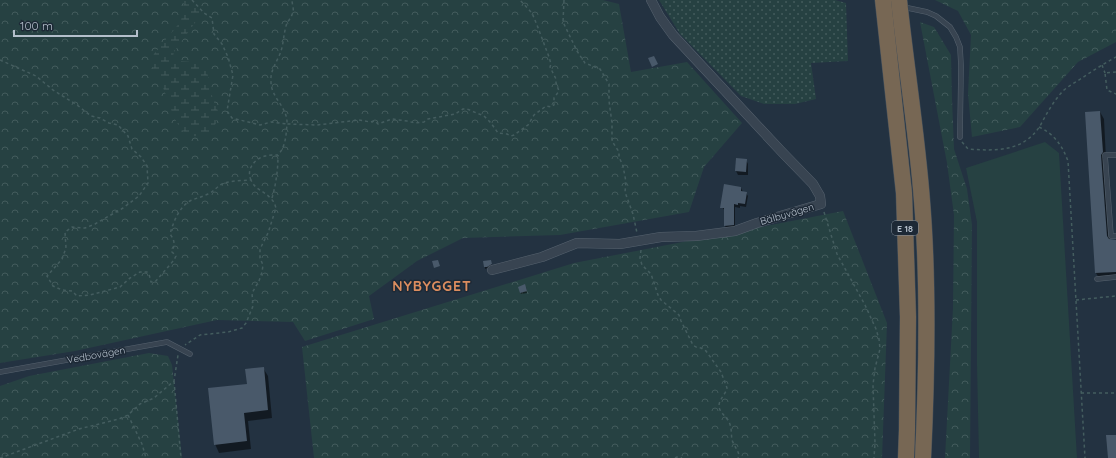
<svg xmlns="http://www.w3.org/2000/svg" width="1116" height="458" font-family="Quicksand,sans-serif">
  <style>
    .forest { fill: url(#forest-crowns) }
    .wetland { fill: url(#wetland-marsh) }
    .park { fill: #264142 }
    .garden { fill: url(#garden-dots) }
    .shadow { fill: #0007 }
    .building { fill: #49596a }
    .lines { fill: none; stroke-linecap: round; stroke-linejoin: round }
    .service-casing { stroke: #56626e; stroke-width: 5.5 }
    .minor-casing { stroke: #56626e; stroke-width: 10 }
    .motorway-casing { stroke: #434f5b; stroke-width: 17 }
    .path { stroke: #445d5f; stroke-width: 1.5; stroke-dasharray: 3 3; stroke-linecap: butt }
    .service { stroke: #384451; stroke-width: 4.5 }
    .minor { stroke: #384451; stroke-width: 9 }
    .motorway { stroke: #776754; stroke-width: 16 }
    .labels { text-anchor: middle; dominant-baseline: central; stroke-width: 3; stroke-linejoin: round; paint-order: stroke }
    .shield { fill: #1d2936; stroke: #87929e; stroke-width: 1 }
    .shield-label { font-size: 9px; font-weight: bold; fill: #b4bfcb }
    .street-label { font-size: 10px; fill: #b4bfcb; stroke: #1d2936 }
    .district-label { font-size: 14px; font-weight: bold; letter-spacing: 1px; fill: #dc8d5f; stroke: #1d2936 }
  </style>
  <defs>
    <pattern id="forest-crowns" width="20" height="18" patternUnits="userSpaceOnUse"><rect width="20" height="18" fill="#264142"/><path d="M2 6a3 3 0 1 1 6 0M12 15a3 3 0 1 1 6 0" fill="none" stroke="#435b5c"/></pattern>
    <pattern id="wetland-marsh" width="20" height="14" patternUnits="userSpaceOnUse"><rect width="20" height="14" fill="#264142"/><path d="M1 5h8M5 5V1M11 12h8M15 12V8" fill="none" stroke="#435b5c"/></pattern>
    <pattern id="garden-dots" width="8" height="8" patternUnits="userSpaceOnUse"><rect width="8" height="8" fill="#264142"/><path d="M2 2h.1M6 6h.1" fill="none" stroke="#435b5c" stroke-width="1.8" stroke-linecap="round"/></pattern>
  </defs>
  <rect width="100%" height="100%" fill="#233241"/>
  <g class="forest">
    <path d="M0,0h603l16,4 12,68 56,-10 55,61 -38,44 -15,45 -129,23 -97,3 -46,23 -48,35 5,23 -69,22 -12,-19 -76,-2 -142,31 -75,12z"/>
    <path d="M935,0h181v42l-38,20 -58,65 -48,10 -4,-43 3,-59 -13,-24z"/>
    <path d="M920,22l14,5 17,28 1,44 2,50 13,40 5,36 -2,233h-25l8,-150 1,-93 -7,-52z"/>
    <path d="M843,211l44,112 -5,135h-568l-12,-111 272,-84z"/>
    <path d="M149,353l19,3 4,9 10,93h-182v-72l29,-10z"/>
  </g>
  <path class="wetland" d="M185,0c9,0 13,0 18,7l-1,6 -28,39 -1,4 6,5 14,1 7,4 7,6 6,28 5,11 -2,12 -6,11 -7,3 -9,-1 -12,-5 -9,-15 -4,-14 -8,-19 -10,-18 1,-6 2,-5 27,-33 3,-20z"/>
  <path class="park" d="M1045,142l14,11 18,305h-98l-2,-92v-144l-11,-54z"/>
  <path class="garden" d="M659,0h176l11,3 2,58 -37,2 5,36 -21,5h-31l-23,-8 -61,-62z"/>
  <g class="shadow">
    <path d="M1100,112l4,7 2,40 -1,4 5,77 6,1v38l-16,1 -4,-7z"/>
    <path d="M746,160l2,4v11h-10l-2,-4z"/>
    <path d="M741,188l2,4 3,1 2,3 -2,11 -6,-1v2l-5,-1v21l-8,2 -2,-4v-15l-3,-4z"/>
    <path d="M491,262l1,4 -7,3v-2z"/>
    <path d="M519,287h7l1,6 -6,1z"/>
    <path d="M263,368l5,8 4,42 -24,3 3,28 -32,4 -4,-9z"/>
  </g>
  <g class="building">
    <path d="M654,56l4,8 -6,3 -4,-9z"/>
    <path d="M1100,111l3,41 -2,3 6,81 2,3 7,1v32l-21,1 -10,-161z"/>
    <path d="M736,158l11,1 -1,13 -11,-1z"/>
    <path d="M724,184l17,3v4l6,1 -2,12 -7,-1v2l-4,-1v21l-10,1v-18h-4z"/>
    <path d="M438,260l2,6 -6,2 -2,-7z"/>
    <path d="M491,260l1,4 -5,3h-3l-1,-6z"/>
    <path d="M525,284l2,7 -7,2 -2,-6z"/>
    <path d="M264,367l4,43 -24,3 3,28 -33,4 -6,-57 39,-4 -2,-15z"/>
    <path d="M1106,435h10v23h-8z"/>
  </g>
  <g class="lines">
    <defs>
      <g id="service">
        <path d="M908,8l19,4 9,4 14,11 6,10 4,10 1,19 -1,71"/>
        <path d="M1116,155h-11l6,81h5"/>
        <path d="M1097,279l19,-2"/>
        <path d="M0,372l167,-30 23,12"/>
      </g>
      <path id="minor" d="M492,270l50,-13 35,-14 43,1 41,-7 35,-1 39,-5 22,-8 64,-19 -1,-8 -7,-12 -32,-33 -108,-116 -13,-18 -9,-17"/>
      <g id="motorway">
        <path d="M883,0l21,193 4,124 -1,113 -1,28"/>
        <path d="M899,0c7,67 18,134 23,201 7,86 5,172 1,257"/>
      </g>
    </defs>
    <use href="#service" class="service-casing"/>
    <use href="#minor" class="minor-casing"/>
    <use href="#motorway" class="motorway-casing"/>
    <g class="path">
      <path d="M192,0l12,13 8,5 2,16 8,10 6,13 5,18 -6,36 5,7 28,7 11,-3 16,2c1,-17 -16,-26 -16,-42 -1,-10 4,-17 8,-26 5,-10 4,-22 8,-33 2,-3 5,-7 6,-11 1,-3 -1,-8 -1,-12"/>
      <path d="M564,0l-1,22 14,29 8,12 15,6 9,15v17l3,22v18l7,11v5l4,9 3,16 -1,10 8,22 4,19"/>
      <path d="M0,60l36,16 17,14 24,15 14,11 9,2 9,5 9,2 10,11 4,13 9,8 6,9 1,17 -9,13 -16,12 -28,16 -10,4 -13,-1 -7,5 1,16 -4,11 -15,17 6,10 9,4 10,1 5,5 13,-1 30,-8 10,-9 10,-6h7l2,2 2,8h4l19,-22 2,-4 -4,-4c3,-8 3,-11 -2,-18 3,-11 9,-27 20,-33 6,-3 12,-4 18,-7 5,-2 8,-6 12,-9 9,-5 21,-4 31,-5 4,10 14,11 20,19 3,2 4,6 5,9l-8,25 -8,16v9l3,7 -1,7 -3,9 -7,12 1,13 -7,17 -4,5 -14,4 -28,3 -15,10"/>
      <path d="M1102,65l3,8"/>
      <path d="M1116,72l-11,1 2,17 9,4"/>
      <path d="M1039,127c15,7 23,18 29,34l17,297"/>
      <path d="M962,142l6,7c28,2 55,3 72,-23 7,-13 14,-26 24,-36 5,-4 10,-7 15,-10 12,-8 24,-16 37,-23"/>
      <path d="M251,180c-5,-10 3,-21 14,-24 4,-1 9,-1 13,-1 8,-9 8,-20 9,-31l30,1 42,-5 11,2 5,-1 3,3 14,-5 15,2 8,2 9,-1 4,-3 27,-5 8,-5h4l17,7 7,7 7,10 9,1 4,2 3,-1 14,-10 6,-10 12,-9 5,1 3,-2v-7l5,-7 -3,-8v-4l-6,-12 1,-3 -2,-7 -12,-32 -5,-12 -12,-13"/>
      <path d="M272,198c4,-14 6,-28 6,-43"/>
      <path d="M824,212l13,42 28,51 11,24 3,10 1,10 -5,19 -2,17 2,58 -1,15"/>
      <path d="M641,250l-1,8 2,7 9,9 7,21 3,5 18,15 2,6 12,24 3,2 5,1 5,3 15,21 6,16c-1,6 -8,11 -8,18 0,6 7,10 10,16 3,6 2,12 3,18 2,6 6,10 7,15l-1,3"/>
      <path d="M1076,300l40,-4"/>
      <path d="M174,381l7,77"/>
      <path d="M1081,393h35"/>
      <path d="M128,415l14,29 4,14"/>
      <path d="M0,458l79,-29 40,-10 9,-4 12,-11 14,-6 20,-17 4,-26"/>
      <path d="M675,458l2,-1 5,1"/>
    </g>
    <use href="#service" class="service"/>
    <use href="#minor" class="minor"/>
    <use href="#motorway" class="motorway"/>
  </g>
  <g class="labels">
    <rect class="shield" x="892" y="221" width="26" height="14" rx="3"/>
    <g class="shield-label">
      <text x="905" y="228">E 18</text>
    </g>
    <g class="street-label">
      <text transform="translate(787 214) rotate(-16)">Bälbyvägen</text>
      <text transform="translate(96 355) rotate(-10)">Vedbovägen</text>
    </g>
    <g class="district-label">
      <text x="432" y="286">NYBYGGET</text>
    </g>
  </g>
  <path d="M14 30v6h123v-6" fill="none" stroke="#b4bfcb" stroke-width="2"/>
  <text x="20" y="30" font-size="12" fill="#b4bfcb" stroke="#1d2936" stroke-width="3" paint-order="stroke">100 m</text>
</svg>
